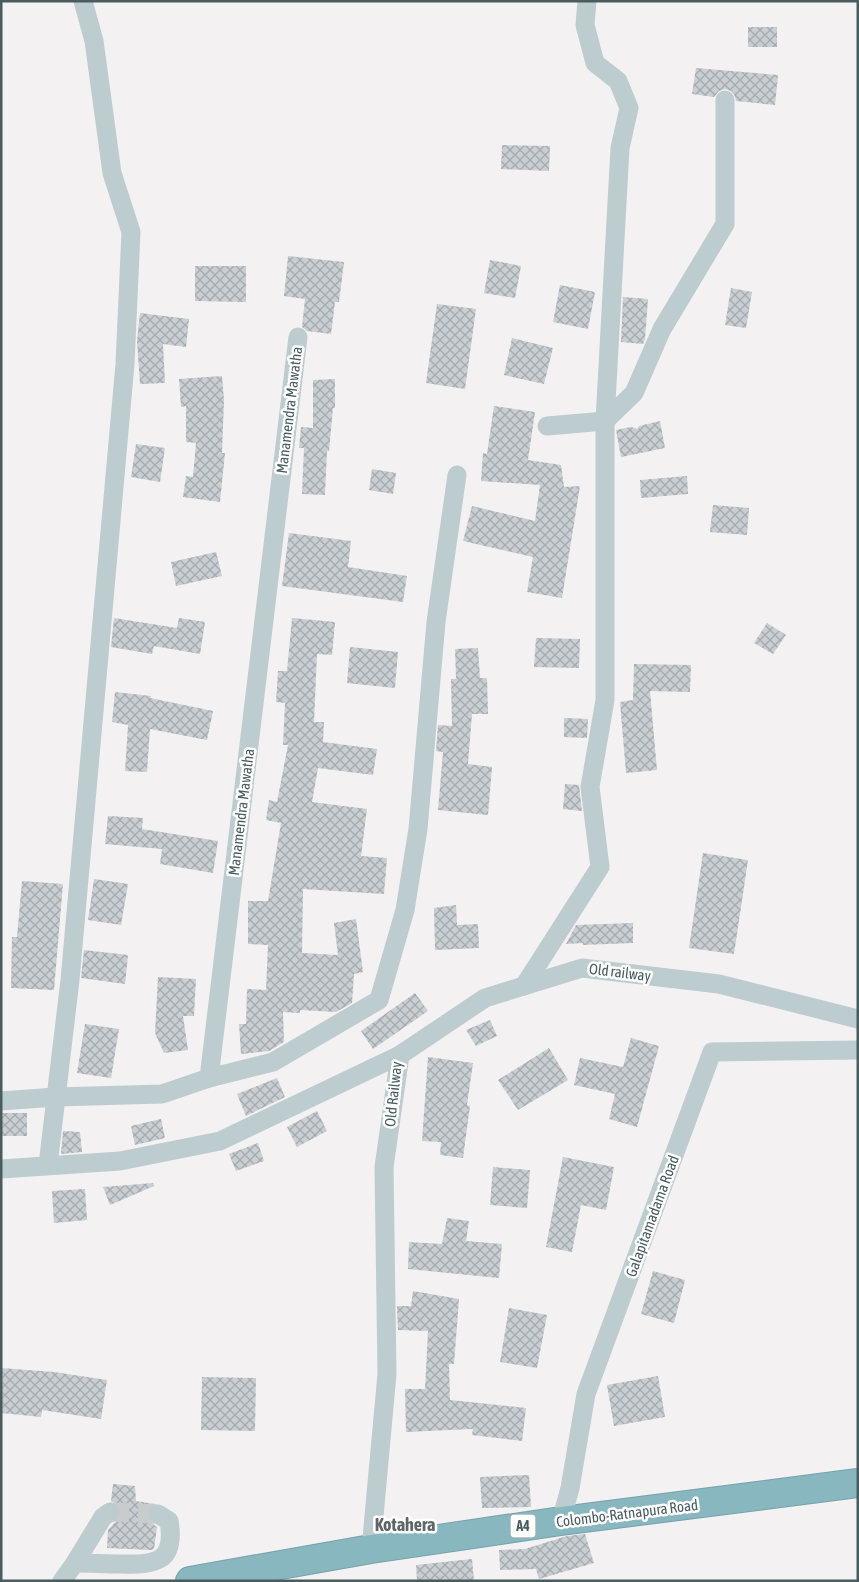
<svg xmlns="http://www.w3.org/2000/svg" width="859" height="1582" font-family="'Asap Condensed',sans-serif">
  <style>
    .building { fill: url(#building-cross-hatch) }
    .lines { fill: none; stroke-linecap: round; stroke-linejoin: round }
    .minor-tunnel { stroke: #c9cccd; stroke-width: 19; stroke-dasharray: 19 9; stroke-linecap: butt }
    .highway-casing { stroke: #74a2ac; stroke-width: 30 }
    .minor { stroke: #bdccce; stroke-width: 19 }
    .highway { stroke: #89b7c0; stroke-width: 28 }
    .labels { text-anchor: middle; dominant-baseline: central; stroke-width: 5; stroke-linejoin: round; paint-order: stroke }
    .shield { fill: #fff; stroke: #808d8f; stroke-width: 1 }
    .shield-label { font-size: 14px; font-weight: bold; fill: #495c5f }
    .street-label { font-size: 15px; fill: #495c5f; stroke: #fff }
    .quarter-label { font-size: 18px; font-weight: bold; fill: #5e6566; stroke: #fff }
  </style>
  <defs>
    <pattern id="building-cross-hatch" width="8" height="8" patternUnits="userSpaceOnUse" patternTransform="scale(1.25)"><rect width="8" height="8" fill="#c8ced1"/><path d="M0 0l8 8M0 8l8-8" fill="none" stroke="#a4aaad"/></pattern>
  </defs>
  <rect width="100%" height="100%" fill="#f4f1f2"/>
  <g class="building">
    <rect x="748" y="27" width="29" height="20"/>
    <path d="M696,68l82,7 -3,30 -39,-4 -2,-7 -3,-3 -6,-2 -6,2 -5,6 -22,-3z"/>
    <path d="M502,145l48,1 -1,25 -48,-2z"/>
    <path d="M288,256l56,6 -5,40h-4l-4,32 -24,-3 -5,-4 3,-28 -21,-3z"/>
    <path d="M490,260l31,6 -6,32 -31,-5z"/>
    <path d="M195,266h51v36l-51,-1z"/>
    <path d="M560,285l35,7 -7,37 -35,-7z"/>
    <path d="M731,288l21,4 -6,36 -21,-3z"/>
    <path d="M623,297l25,2 -3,40 -2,5 -22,-2z"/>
    <path d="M437,304l39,5 -11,80 -39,-6z"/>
    <path d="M140,313l49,6 -3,28 -23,-3 2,39 -25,1 -3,-43z"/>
    <path d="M512,338l41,10 -9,36 -40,-9z"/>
    <path d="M222,376l2,24 -2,53h3l-5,49 -37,-5 3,-21 7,1 3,-34 -10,-1v-36l-5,1 -2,-28z"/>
    <path d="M335,379v29h-2l-4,43h-2l-2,44 -23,-1 2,-46h-5l2,-21 12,1v-48z"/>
    <path d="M494,406l41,6 -7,48 33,5 3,22 16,-1 -18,112 -35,-6 6,-35 -70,-16 9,-35 63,15 5,-36 -59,-4 2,-28 4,1z"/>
    <path d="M660,421l5,27 -44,9 -5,-27 15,-3 7,2 1,-3z"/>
    <path d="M136,444l29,4 -5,34 -29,-5z"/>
    <path d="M372,469l24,4 -3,21 -24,-4z"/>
    <path d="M687,476l1,18 -47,4 -1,-18z"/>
    <path d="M713,505l36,3 -2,27 -37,-3z"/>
    <path d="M289,533l62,8 -3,26 59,9 -4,26 -121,-16z"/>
    <path d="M216,552l6,24 -46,10 -5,-24z"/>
    <path d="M114,618l63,10 2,-10 26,4 -5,32 -46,-8 -2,8 -41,-7z"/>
    <path d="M292,618l43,4 -3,33 -15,-1 -3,68h10l-1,20 54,7 -4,26 -55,-7 -6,34 55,7 -6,47 26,2 -3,36 -81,-5 -1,64 36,2 -4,-32 22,-4 7,53 -9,2 -2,29 -16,9 -36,-2v3l-17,-1 1,30 -15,9 -28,3 -2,-30h7l1,-35 19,1 2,-45 -20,-1v-43h20l13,-78 -15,-3 3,-20 8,2 11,-57h-5l2,-42 -9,-1 2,-31h9z"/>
    <path d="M767,623l19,12 -13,19 -19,-11z"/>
    <path d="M536,638l44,1 -1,29 -45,-1z"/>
    <path d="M350,647l48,5 -3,36 -48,-5z"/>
    <path d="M478,648l2,30h7l1,36h-16l-4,50 24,3 -4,48 -50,-5 5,-58 -7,-1 2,-26 14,1 -1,-47h5l-1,-30z"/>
    <path d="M634,664l57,1 -1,27 -40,-1 7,79 -31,3 -6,-71 13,-2z"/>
    <path d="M115,692l36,4 -1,2 63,13 -6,29 -57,-11 -3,43 -22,-1 3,-46 -16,-3z"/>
    <path d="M564,718l24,1 -1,19 -23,-1z"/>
    <path d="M565,784l14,1 3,26 -19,-2z"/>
    <path d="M108,816l35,2 -1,11 76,12 -5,32 -53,-9 2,-15 -57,-5z"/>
    <path d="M703,853l45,7 -14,94 -45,-6z"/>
    <path d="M94,879l34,5 -7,41 -33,-5z"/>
    <path d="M22,881l41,3 -9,106 -43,-2 1,-51h5z"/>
    <path d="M456,905l1,20 21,-1 1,24 -44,2 -1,-42z"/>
    <path d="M633,923v20l-50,2v-2l-17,1 10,-19z"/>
    <path d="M84,950l44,5 -3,29 -44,-6z"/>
    <path d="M158,977l38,2 -2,37h-11l5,34 -24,3 -9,-20z"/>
    <path d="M415,993l13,18 -55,38 -12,-18z"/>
    <path d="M490,1020l7,16 -21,10 -10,-16z"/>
    <path d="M85,1024l34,5 -8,49 -34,-5z"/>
    <path d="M631,1038l28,8 -22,81 -28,-8 6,-25 -41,-9 6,-27 43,9z"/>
    <path d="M549,1048l19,32 -50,30 -20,-30z"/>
    <path d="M428,1057l45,6 -6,42 3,1 -7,52 -23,-3 1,-13 -19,-1z"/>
    <path d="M277,1078l8,19 -39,19 -9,-22z"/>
    <path d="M317,1111l10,20 -30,16 -10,-20z"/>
    <rect x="1" y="1113" width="26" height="23"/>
    <path d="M161,1119l4,19 -30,7 -4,-19z"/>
    <path d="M63,1131l17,1 2,20 -21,2z"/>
    <path d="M258,1143l6,18 -28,10 -7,-17z"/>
    <path d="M563,1157l51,10 -8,43 -25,-5 -9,47 -26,-5z"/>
    <path d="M493,1167l37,3 -3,38 -37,-3z"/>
    <path d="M153,1183l1,3 -44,19 -7,-18z"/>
    <path d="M85,1189l2,31 -33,3 -2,-32z"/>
    <path d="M447,1218l22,3 -3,20 36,3 -3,34 -91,-9 1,-27 33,2z"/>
    <path d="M653,1271l32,9 -11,43 -33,-9z"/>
    <path d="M413,1291l46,8 -5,65h-5l1,36 76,8 -4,33 -50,-6 1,-6 -67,3 -1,-43h20l3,-58 -30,-1 -1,-24h14z"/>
    <path d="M509,1308l38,7 -10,53 -37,-6z"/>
    <path d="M1,1368l53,4 53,8 -6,39 -59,-9 -1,7 -40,-4z"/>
    <path d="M658,1376l7,41 -51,9 -7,-41z"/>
    <path d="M202,1377l54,1 -1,53 -54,-1z"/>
    <path d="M529,1475l2,32 -49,1 -2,-31z"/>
    <path d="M113,1484l22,2 1,15 19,3 -6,4 -2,6 1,6 9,7 -3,22 -3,1 -44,-2 1,-18 12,-13 1,-6 -2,-6 -8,-4z"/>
    <path d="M585,1534l9,29 -55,16 -3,-10 -36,1 -1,-20 26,-1 42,-13z"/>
    <path d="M472,1559l2,22h-57l-1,-16z"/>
  </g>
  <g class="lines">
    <path class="minor-tunnel" d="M110,1512l48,2"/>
    <defs>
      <path id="highway" d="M190,1581l181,-32 190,-28 297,-38"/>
    </defs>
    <use href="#highway" class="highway-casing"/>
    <g class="minor">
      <path d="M547,426l58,-5 29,-28 28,-64 63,-105v-124"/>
      <path d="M524,986l76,-119 -10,-80 15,-87v-279l15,-273 9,-40 -11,-27 -23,-18 -10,-38 2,-24"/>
      <path d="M400,1055l85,-57 97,-30 137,16 139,35"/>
      <path d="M209,1078l64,-16 106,-62 26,-90 13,-81 18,-207 21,-147"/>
      <path d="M1,1101l55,-4 106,-3 47,-16 89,-741"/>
      <path d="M48,1165l22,-185 55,-616 6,-132 -19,-59 -18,-132 -11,-40"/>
      <path d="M1,1169l119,-8 100,-20 180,-86 -16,112 3,207 -16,175"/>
      <path d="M110,1512l-7,5 -28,46c15,0 31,1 46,1 35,1 55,-2 48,-43l-11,-7"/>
      <path d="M561,1521l9,-33 16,-94 126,-342 146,-2"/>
      <path d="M62,1581l13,-18"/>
    </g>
    <use href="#highway" class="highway"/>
  </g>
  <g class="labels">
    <rect class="shield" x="510.5" y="1514.5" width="25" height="23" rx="4"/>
    <g class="shield-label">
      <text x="523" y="1526">A4</text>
    </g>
    <g class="street-label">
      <text transform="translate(289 410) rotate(-83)">Manamendra Mawatha</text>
      <text transform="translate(241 812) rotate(-83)">Manamendra Mawatha</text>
      <text transform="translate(620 972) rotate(7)">Old railway</text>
      <text transform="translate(393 1094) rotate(-84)">Old Railway</text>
      <text transform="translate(652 1216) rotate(-70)">Galapitamadama Road</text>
      <text transform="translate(627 1513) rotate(-7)">Colombo-Ratnapura Road</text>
    </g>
    <g class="quarter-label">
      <text x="405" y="1524">Kotahera</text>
    </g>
  </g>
  <rect width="859" height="1582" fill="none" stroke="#495c5f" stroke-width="5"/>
</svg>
